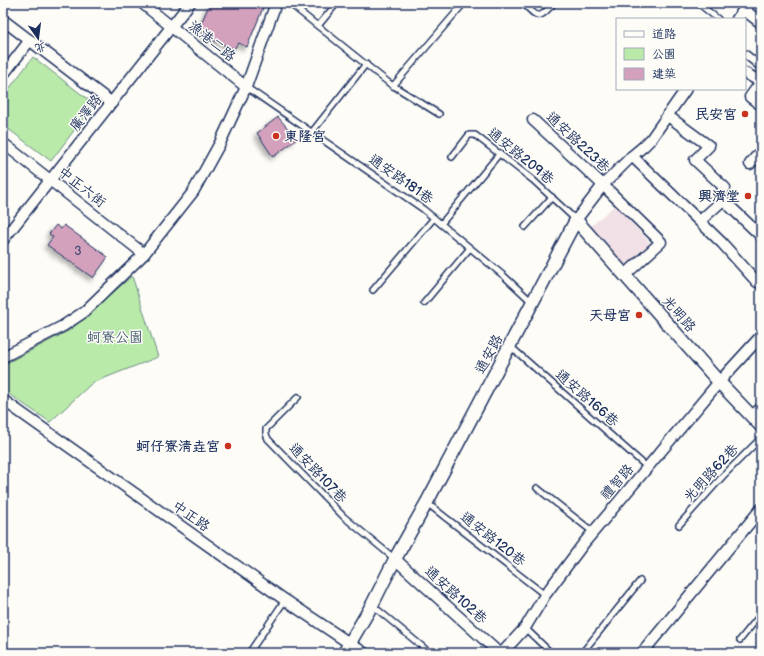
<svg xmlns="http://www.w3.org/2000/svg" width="764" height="656" font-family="'Balsamiq Sans','LXGW WenKai TC',sans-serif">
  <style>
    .built { fill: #f1e1e6 }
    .green { fill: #baeaa9; stroke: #6a8c84 }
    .building { fill: #d4a1bd; stroke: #1b2f5e; filter: url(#shadow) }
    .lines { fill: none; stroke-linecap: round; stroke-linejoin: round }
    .service-casing { stroke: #1b2f5e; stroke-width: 8 }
    .pedestrian-casing { stroke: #1b2f5e; stroke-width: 10 }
    .minor-casing { stroke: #1b2f5e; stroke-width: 13 }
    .tertiary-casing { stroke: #1b2f5e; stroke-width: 15 }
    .service { stroke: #fdfcf7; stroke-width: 5 }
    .pedestrian { stroke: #fdfcf7; stroke-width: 7 }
    .minor { stroke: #fdfcf7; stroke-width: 10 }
    .tertiary { stroke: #fdfcf7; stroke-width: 12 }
    .poi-dot { fill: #c8321e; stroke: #fdfcf7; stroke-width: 1.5 }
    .labels { text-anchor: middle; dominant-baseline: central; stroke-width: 3; stroke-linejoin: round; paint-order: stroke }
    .number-label { font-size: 12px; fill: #494c76 }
    .street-label { font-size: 14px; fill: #1b2f5e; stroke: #fdfcf7 }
    .poi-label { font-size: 14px; font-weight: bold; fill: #1b2f5e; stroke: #fdfcf7; text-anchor: end }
    .park-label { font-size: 14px; fill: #435e71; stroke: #fdfcf7 }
  </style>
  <defs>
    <filter id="shadow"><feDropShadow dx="-3.5" dy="3.5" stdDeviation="2" flood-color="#0004"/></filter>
  </defs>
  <rect width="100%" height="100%" fill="#fdfcf7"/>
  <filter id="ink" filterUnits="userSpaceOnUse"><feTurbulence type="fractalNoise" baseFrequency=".025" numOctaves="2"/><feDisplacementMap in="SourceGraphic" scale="8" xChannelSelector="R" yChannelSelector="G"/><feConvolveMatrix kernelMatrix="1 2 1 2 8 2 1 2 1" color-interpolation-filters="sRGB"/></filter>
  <g filter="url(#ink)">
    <path class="built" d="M615,205l37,40 -26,23 -36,-41z"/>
    <g class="green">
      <path d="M33,57l61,47 -43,57 -48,-36v-28z"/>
      <path d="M132,276l26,81 -66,26 -42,39 -47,-32v-25l67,-35z"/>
    </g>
    <g class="building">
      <path d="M210,3h55l-18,44 -9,-4 -4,6 -31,-13 1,-5 -5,-3z"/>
      <path d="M278,117l19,22 -24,18 -16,-24z"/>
      <path d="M56,225l5,4 3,-4 44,32 -15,21 -46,-33 6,-8 -4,-3z"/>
    </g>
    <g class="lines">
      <defs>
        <g id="service">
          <path d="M289,3l100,80 50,31"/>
          <path d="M523,3c16,16 15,17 31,0"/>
          <path d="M698,3l20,16"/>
          <path d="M318,26l19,-23"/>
          <path d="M393,86l71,-83"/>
          <path d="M246,87l177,122 81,67 28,26"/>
          <path d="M312,132l54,-68"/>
          <path d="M452,157l17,-22h6l58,45 43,40"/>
          <path d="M441,224l59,-71"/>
          <path d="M525,227l27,-30"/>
          <path d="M373,290l61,-72"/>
          <path d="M424,303l46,-55"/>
          <path d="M510,346l138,122"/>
          <path d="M298,397l-32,32v5l2,5 76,78 51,42"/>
          <path d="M537,488l56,44"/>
          <path d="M427,503l118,92"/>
          <path d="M679,525l44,-49 38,-38"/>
          <path d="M372,605l58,48"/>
          <path d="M525,628l26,25"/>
          <path d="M740,640l21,-26"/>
          <path d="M249,653l36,-53"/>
          <path d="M582,653l58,-72"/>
        </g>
        <path id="pedestrian" d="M745,54l16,13"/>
        <g id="minor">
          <path d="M142,3l104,84"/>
          <path d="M743,9l18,14"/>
          <path d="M737,19l12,-16"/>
          <path d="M3,20l109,83"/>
          <path d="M745,73l16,9 -11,15 11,8"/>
          <path d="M3,75l27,-35"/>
          <path d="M668,116l41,30 -14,14 30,28 -6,8 42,40"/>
          <path d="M533,120l70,65 58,57 -36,33"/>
          <path d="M3,143l141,111"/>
          <path d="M632,156l90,87 35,39"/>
          <path d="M750,164l11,-13"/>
          <path d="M576,220l27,-35 29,-29 12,-10 7,-7 35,-50"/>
          <path d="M700,221l23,-21"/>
          <path d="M3,240l187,-237"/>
          <path d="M3,357l60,-31 21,-14 60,-58 49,-62 27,-49 26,-56 30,-84"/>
          <path d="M3,400l282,200 79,53"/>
          <path d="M752,416l9,-8"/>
          <path d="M395,559l104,94"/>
          <path d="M502,653l23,-25 20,-33 39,-52 135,-161 42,-46"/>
          <path d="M642,653l119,-144"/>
        </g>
        <path id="tertiary" d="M344,653l28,-48 23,-46 32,-57 149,-282 143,162 42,44"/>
      </defs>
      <use href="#service" class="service-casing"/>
      <use href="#pedestrian" class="pedestrian-casing"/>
      <use href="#minor" class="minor-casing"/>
      <use href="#tertiary" class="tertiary-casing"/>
      <use href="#service" class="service"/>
      <use href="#pedestrian" class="pedestrian"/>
      <use href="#minor" class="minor"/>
      <use href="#tertiary" class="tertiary"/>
    </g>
  </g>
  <g class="poi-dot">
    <circle cx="745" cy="114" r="4"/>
    <circle cx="276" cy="136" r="4"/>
    <circle cx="748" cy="196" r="4"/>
    <circle cx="639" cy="315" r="4"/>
    <circle cx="228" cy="446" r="4"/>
  </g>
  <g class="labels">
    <g class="number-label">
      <text x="78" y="251">3</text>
    </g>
    <g class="street-label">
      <text transform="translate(212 41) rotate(39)">漁港二路</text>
      <text transform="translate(86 113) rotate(-52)">廣澤路</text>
      <text transform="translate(578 142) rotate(43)">通安路223巷</text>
      <text transform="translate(521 156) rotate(39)">通安路209巷</text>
      <text transform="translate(401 179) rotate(35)">通安路181巷</text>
      <text transform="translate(82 187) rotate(38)">中正六街</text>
      <text transform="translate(679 314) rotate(49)">光明路</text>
      <text transform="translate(489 354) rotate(-62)">通安路</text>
      <text transform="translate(587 398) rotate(41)">通安路166巷</text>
      <text transform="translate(318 473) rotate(46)">通安路107巷</text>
      <text transform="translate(711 473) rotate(-47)">光明路62巷</text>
      <text transform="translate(617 482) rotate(-49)">禮智路</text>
      <text transform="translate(191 516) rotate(35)">中正路</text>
      <text transform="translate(493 539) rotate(38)">通安路120巷</text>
      <text transform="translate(456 595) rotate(42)">通安路102巷</text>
    </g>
    <g class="poi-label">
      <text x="737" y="114">民安宮</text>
      <text x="284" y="136" text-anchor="start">東隆宮</text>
      <text x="740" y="196">興濟堂</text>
      <text x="631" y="315">天母宮</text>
      <text x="220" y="446">蚵仔寮清垚宮</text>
    </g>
    <g class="park-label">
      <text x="115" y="337">蚵寮公園</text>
    </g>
  </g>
  <rect width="764" height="656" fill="none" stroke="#fdfcf7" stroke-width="16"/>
  <rect x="8" y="8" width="748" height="640" fill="none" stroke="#1b2f5e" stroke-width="1.5" filter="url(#ink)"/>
  <rect x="616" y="18" width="130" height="72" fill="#fdfcf7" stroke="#a3aaba"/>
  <rect x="624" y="31" width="20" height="6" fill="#fdfcf7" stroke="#a3aaba"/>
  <text x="652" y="38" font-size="12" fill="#1b2f5e">道路</text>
  <rect x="624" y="48" width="20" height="12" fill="#baeaa9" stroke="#a3aaba"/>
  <text x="652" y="58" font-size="12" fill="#1b2f5e">公園</text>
  <rect x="624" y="68" width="20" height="12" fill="#d4a1bd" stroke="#a3aaba"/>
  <text x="652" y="78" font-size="12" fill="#1b2f5e">建築</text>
  <g transform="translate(38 38) rotate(166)" stroke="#fdfcf7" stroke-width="3" paint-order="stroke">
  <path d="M0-3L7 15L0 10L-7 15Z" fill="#1b2f5e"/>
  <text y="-6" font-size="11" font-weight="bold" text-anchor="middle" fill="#1b2f5e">北</text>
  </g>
</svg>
